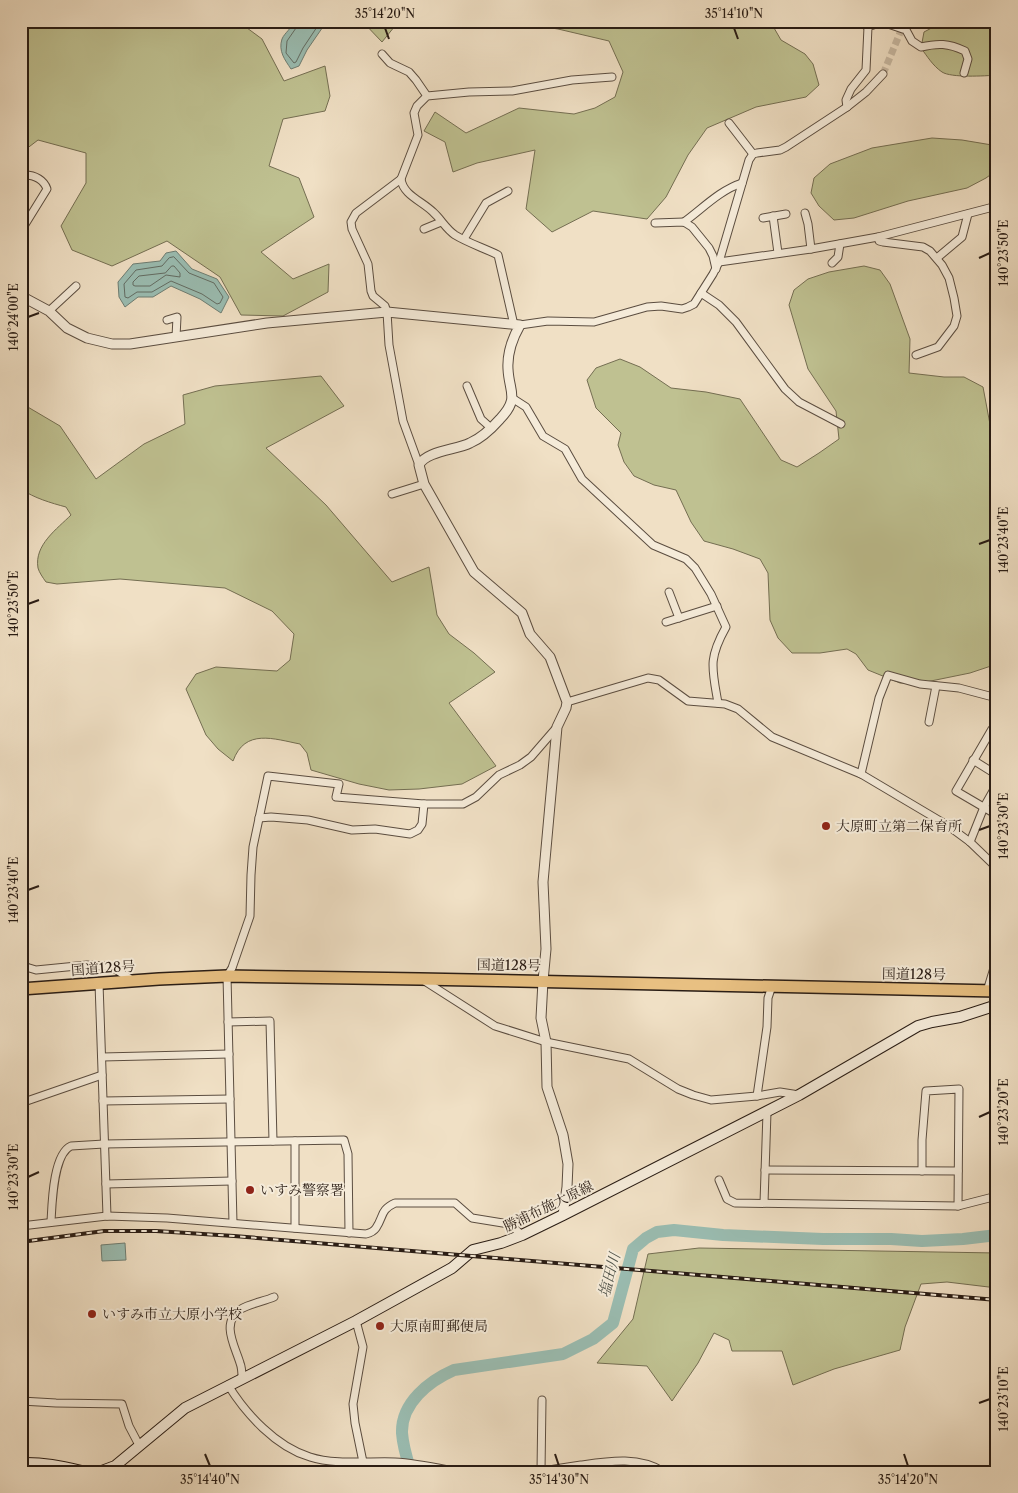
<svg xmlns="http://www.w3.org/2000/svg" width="1018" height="1493" font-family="'Libre Caslon Text','Noto Serif JP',serif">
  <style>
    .green { fill: #bfc191; stroke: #746e52 }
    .water { fill: #9abdb2; stroke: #6d7d73 }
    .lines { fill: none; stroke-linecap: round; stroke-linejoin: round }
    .shore { stroke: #626c63; stroke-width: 1 }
    .river { stroke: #9abdb2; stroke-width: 12 }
    .minor-tunnel { stroke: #c8b9a2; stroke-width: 7; stroke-dasharray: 7 3.5; stroke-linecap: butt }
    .minor-casing { stroke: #5b4d40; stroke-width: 9 }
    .tertiary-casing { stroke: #5b4d40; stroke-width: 11 }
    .secondary-casing { stroke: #291c14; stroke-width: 12 }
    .trunk-casing { stroke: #291c14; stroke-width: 14 }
    .minor { stroke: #f5ebd9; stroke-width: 7 }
    .tertiary { stroke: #f5ebd9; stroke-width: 9 }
    .secondary { stroke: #f5ebd9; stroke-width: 10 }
    .trunk { stroke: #e8c082; stroke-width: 11 }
    .rail-casing { stroke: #291c14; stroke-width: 4 }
    .rail { stroke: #f5ebd9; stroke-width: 2; stroke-dasharray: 5.5; stroke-linecap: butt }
    .ticks { fill: none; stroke: #291c14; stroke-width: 2 }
    .poi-dot { fill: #8f2418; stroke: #f5ebd9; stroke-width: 2 }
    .labels { text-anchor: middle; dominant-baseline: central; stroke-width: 4; stroke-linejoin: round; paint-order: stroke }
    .poi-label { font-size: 14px; fill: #291c14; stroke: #f5ebd9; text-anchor: start }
    .street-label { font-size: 14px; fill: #291c14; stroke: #f5ebd9 }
    .water-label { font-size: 15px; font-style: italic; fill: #51544b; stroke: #f5ebd9 }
    .neatline { fill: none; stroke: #291c14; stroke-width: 2 }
    .ticks-label { font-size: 12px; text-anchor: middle; fill: #291c14 }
  </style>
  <rect width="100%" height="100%" fill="#f0e0c5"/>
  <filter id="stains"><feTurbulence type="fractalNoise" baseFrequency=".004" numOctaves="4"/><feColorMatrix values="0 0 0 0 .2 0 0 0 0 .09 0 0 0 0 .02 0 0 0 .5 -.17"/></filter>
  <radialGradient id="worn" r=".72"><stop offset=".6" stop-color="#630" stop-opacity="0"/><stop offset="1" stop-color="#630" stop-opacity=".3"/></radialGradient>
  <g class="green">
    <path d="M21,21h220l2,4 19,14 22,42 41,-15 5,30 -5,15 -42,8 -14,47 30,12 15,39 -53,35 32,27 36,-15 -1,28 -45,24 -42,-1 -21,-38 -53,-36 -55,25 -40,-16 -11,-24 25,-43v-30l-48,-13 -17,13z"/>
    <path d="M362,21h37l-17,21z"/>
    <path d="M507,21h263l11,19 24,14 8,10 6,21 -13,12 -50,10 -49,21 -19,27 -22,42 -19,22 -54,-8 -41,21 -26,-23 9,-59 -58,13 -24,9 -8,-30 -21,-11 11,-19 31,21 53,-25 55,6 21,-6 20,-11 8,-25 -14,-31 -51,-12z"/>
    <path d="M959,21h38v54c-12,1 -46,3 -55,-3 -9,-6 -15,-16 -21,-24l3,-16 17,-9z"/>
    <path d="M932,138l30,2 30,5 5,7v18l-11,8 -19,10 -59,13 -54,17 -20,2 -15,-14 -8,-13 3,-15 16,-14 42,-16z"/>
    <path d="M864,266l16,4 10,14 20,55 -1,34 35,4h20l19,10 9,48 5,1v228l-27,9 -49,10h-21l-32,-13 -12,-16 -9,-5 -27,4h-28l-14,-15 -8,-18 -2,-47 -8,-14 -27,-10 -29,-8 -13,-19 -15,-32 -22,-5 -20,-9 -10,-14 -6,-17 3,-12 -25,-25 -9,-28 9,-12 24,-9 20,8 31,21 35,4 34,7 41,61 16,7 22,-14 20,-14 -3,-28 -28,-42 -19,-64 5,-15 14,-11 21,-7z"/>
    <path d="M321,376l23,30 -78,42 60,57 66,77 37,-15 8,48 12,19 25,19 21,19 -46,31 47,63 -34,18 -43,5 -30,1 -30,-6 -48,-14 -4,-17 -7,-9c-26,-5 -55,-16 -67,17l-15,-12 -12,-14 -20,-46 10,-15 20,-7 61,4 13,-11 4,-26 -22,-23 -47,-23 -105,-9 -63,5 -11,-2c-3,-4 -7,-10 -8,-14 -4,-23 19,-39 33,-53l-5,-8c-15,-4 -32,-9 -45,-18v-86l39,23 36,53 48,-35 41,-20 -2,-29 32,-9z"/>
    <path d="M699,1248l298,5v35l-50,-6 -26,2 -16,43 -5,23 -66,19 -41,16 -11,-34h-50l-3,-11 -15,-7 -16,30 -26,38 -25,-35 -50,-3 36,-44 15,-65z"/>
  </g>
  <g class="water">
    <path d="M293,21h34l-20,29 -8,16 -8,3c-6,-9 -13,-18 -9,-30 3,-7 10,-10 11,-18z"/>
    <path d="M176,251l16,18 25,10 12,18 -8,16 -21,-14 -29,-13 -18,11h-15l-13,10 -6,-10 -1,-15 15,-18 27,-3 6,-8z"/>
    <path d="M125,1243l1,17 -24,1 -1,-16z"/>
  </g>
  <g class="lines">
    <g class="shore">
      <path d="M297,21l-1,7 -9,13 -1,12 8,10 2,-1 7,-14 18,-27"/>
      <path d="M174,257l15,16 25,10 9,14 -3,6 -3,1 -15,-10 -31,-13 -19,11h-15l-9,6 -3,-1 -1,-13 12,-14 26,-4 7,-8z"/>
      <path d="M172,266h2l6,7v4l-14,-2 -16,11h-15l-2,-1v-3l6,-6 26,-3z"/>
    </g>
    <path class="river" d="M411,1472c-4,-13 -8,-25 -9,-39 -1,-30 27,-52 52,-63l109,-16 30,-15 20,-16 20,-74 13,-11 11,-6 17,-2 49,5 100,4h68l31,2 41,-2 34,-4"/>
    <path class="minor-tunnel" d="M883,74l22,-53"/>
    <defs>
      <g id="minor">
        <path d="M858,21l10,6"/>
        <path d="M382,54l8,9 19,9 7,8 11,16"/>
        <path d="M847,107l-1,-7 5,-11 15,-19 2,-43c15,-7 22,-2 38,3l6,11 9,6c17,-4 27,-4 44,4l3,8 -4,14"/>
        <path d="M729,123l24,31"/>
        <path d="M401,179c2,16 21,22 32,33 8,7 13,17 22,23 13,8 29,13 43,20l16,70"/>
        <path d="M21,180l4,-5c10,0 19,5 22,14l-26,42"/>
        <path d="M805,213l3,11 3,25"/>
        <path d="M773,216l5,37"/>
        <path d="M763,218l23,-4"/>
        <path d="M684,222c18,-13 36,-32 58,-39"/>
        <path d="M655,223l29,-1 8,5 17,21 4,8 3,13"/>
        <path d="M424,229l17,-7"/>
        <path d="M878,237l1,4 4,1 40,5 7,4 12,14 7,13 5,20 3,18 -3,10 -16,21 -22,8"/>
        <path d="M464,239l22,-36 22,-12"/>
        <path d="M937,258l25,-21 6,-23"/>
        <path d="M719,262l92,-13 67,-12 119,-31"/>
        <path d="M832,263l6,-6 2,-13"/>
        <path d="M701,293l18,12 17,17 49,67 14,13 42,22"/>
        <path d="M49,311l27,-25"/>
        <path d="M167,320l10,-3 -1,20"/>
        <path d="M520,325l28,-4 46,1 53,-15 14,-1 21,3 6,-2 6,-3 19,-30 6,-12 30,-102 4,-6 4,-1 23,-3 6,-3 61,-40 19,-15 17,-18"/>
        <path d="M467,386l14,33 10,9"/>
        <path d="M512,398l14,9 17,29 22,13 17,30 71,66 33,14 9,9 16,26 15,33c-18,32 -14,41 -8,76"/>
        <path d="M419,465l-16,-44 -14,-76 -2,-33 -2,-6 -12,-10 -2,-5 -3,-27 -16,-35 -1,-7 5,-9 45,-34 17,-44 -4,-22 3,-7 10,-10 42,-4 43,-1 60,-11 40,-3"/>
        <path d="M392,494l32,-10"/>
        <path d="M669,592l10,26"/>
        <path d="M666,622l51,-16"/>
        <path d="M567,702l81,-24 11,2 29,21 37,3 13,5 34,28 89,37 86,51 23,17 27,26"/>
        <path d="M929,722l7,-36"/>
        <path d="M997,732l-5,-3 -36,62 41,24"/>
        <path d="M973,760l24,15"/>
        <path d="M861,774l18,-76 9,-23 32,9 39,4 34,9 4,3"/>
        <path d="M259,818l12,-1 37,3 44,10 23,-1 35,5 8,-4 4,-6 2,-20"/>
        <path d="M970,842l14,-35 13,-23"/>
        <path d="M21,956l5,11 -5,9"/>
        <path d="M26,967l10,3 51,-5 18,1 10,3 17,11"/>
        <path d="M423,980l72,46 51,16 83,17 49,30 15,6 18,5 46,-4 23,-4 19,3"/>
        <path d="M99,983l8,233"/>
        <path d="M987,991l10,-33"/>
        <path d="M228,1022l42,-1 3,120"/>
        <path d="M102,1057l127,-3"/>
        <path d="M757,1096l10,-69 1,-29 4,-12"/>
        <path d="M103,1101l127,-2"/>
        <path d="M21,1103l81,-28"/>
        <path d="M295,1141v87"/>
        <path d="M765,1170l193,1"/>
        <path d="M922,1171v-31l4,-49 33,-2 -1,117"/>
        <path d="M719,1180l8,19 8,4 223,3 39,-10"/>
        <path d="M106,1184l126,-3"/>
        <path d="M764,1203l3,-91"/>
        <path d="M51,1222c1,-18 2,-68 20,-76l33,-2 240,-4 4,14 1,79"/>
        <path d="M233,1223l-6,-247 5,-8 18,-52 1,-41 2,-28 15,-71 71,8 -3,13 88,7h39l13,-7 23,-22 21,-10 11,-8 26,-30"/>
        <path d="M21,1226l86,-10 60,2 199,16c4,-1 8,-3 10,-6 8,-12 4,-18 19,-25h60l17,15 37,6 13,11"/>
        <path d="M356,1321l7,26 -10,57 2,19 8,39"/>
        <path d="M242,1378c0,-5 0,-10 -2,-15 -5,-17 -20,-41 1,-54 8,-5 24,-8 33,-12"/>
        <path d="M228,1385c18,29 48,62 82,72 24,8 59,4 85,5 21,1 43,6 64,10"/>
        <path d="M21,1401l35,2 66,1 7,22 10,19"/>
        <path d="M541,1471l1,-71"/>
        <path d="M539,1472c14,-3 28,-5 42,-7 28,-4 58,-9 83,7"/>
      </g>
      <path id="tertiary" d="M21,296l28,15 18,17 20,10 25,6h18l137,-21 120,-11 133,13c-8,14 -13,28 -12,44 1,23 12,29 -8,50 -8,9 -18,19 -30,24 -14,7 -44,8 -51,22l5,19 50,88 48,41 8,21 20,23 17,45 -1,6 -9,19 -14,155 3,67 -3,32 -2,37 5,24 1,45 16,48 5,29 -1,23 -4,28"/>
      <g id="secondary">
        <path d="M21,1463c23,-1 43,4 65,9"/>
        <path d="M99,1472l16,-6 70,-58 171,-87 96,-53 21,-18 28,-7 21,-8 41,-20 236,-120 119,-69 14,-4 28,-5 37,-12"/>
      </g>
      <path id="trunk" d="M21,989l138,-10 68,-3 193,3 577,12"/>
    </defs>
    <use href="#minor" class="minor-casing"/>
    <use href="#tertiary" class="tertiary-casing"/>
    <use href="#secondary" class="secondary-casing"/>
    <use href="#trunk" class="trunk-casing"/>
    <use href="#minor" class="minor"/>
    <use href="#tertiary" class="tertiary"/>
    <use href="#secondary" class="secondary"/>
    <use href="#trunk" class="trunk"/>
    <defs>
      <path id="rail" d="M21,1242l83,-11h52l78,5 763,64"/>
    </defs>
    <use href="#rail" class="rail-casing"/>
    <use href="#rail" class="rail"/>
  </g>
  <path class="ticks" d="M385,28l4,11M734,28l4,11M979,258l11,-5M28,317l11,-4M979,544l11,-4M28,604l11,-4M979,830l11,-4M28,890l11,-4M979,1117l11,-5M28,1177l11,-5M979,1403l11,-4M205,1454l5,12M555,1454l4,12M904,1454l4,12"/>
  <g class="poi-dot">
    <circle cx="826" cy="826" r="5"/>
    <circle cx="250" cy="1190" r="5"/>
    <circle cx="92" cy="1314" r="5"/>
    <circle cx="380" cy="1326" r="5"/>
  </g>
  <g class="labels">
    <g class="poi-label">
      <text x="836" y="826">大原町立第二保育所</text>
      <text x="260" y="1190">いすみ警察署</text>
      <text x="102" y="1314">いすみ市立大原小学校</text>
      <text x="390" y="1326">大原南町郵便局</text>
    </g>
    <g class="street-label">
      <text transform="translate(509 965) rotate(1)">国道128号</text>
      <text transform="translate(103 968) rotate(-4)">国道128号</text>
      <text transform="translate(914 974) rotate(1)">国道128号</text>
      <text transform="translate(548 1206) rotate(-26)">勝浦布施大原線</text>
    </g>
    <g class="water-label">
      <text transform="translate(609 1275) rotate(-75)">塩田川</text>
    </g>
  </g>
  <rect width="1018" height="1493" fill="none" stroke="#f0e0c5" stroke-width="55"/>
  <rect x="28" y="28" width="962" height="1438" class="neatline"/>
  <g class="ticks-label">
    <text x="385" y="18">35°14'20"N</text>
    <text x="734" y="18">35°14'10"N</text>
    <text transform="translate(1004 253) rotate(-90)" y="4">140°23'50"E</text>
    <text transform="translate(14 317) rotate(-90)" y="4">140°24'00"E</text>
    <text transform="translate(1004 540) rotate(-90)" y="4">140°23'40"E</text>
    <text transform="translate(14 604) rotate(-90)" y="4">140°23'50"E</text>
    <text transform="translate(1004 826) rotate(-90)" y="4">140°23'30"E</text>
    <text transform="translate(14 890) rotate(-90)" y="4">140°23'40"E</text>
    <text transform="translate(1004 1112) rotate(-90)" y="4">140°23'20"E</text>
    <text transform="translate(14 1177) rotate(-90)" y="4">140°23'30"E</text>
    <text transform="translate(1004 1399) rotate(-90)" y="4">140°23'10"E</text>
    <text x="210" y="1484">35°14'40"N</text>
    <text x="559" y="1484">35°14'30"N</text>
    <text x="908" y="1484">35°14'20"N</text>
  </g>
  <rect width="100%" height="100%" filter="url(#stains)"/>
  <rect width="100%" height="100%" fill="url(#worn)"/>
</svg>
